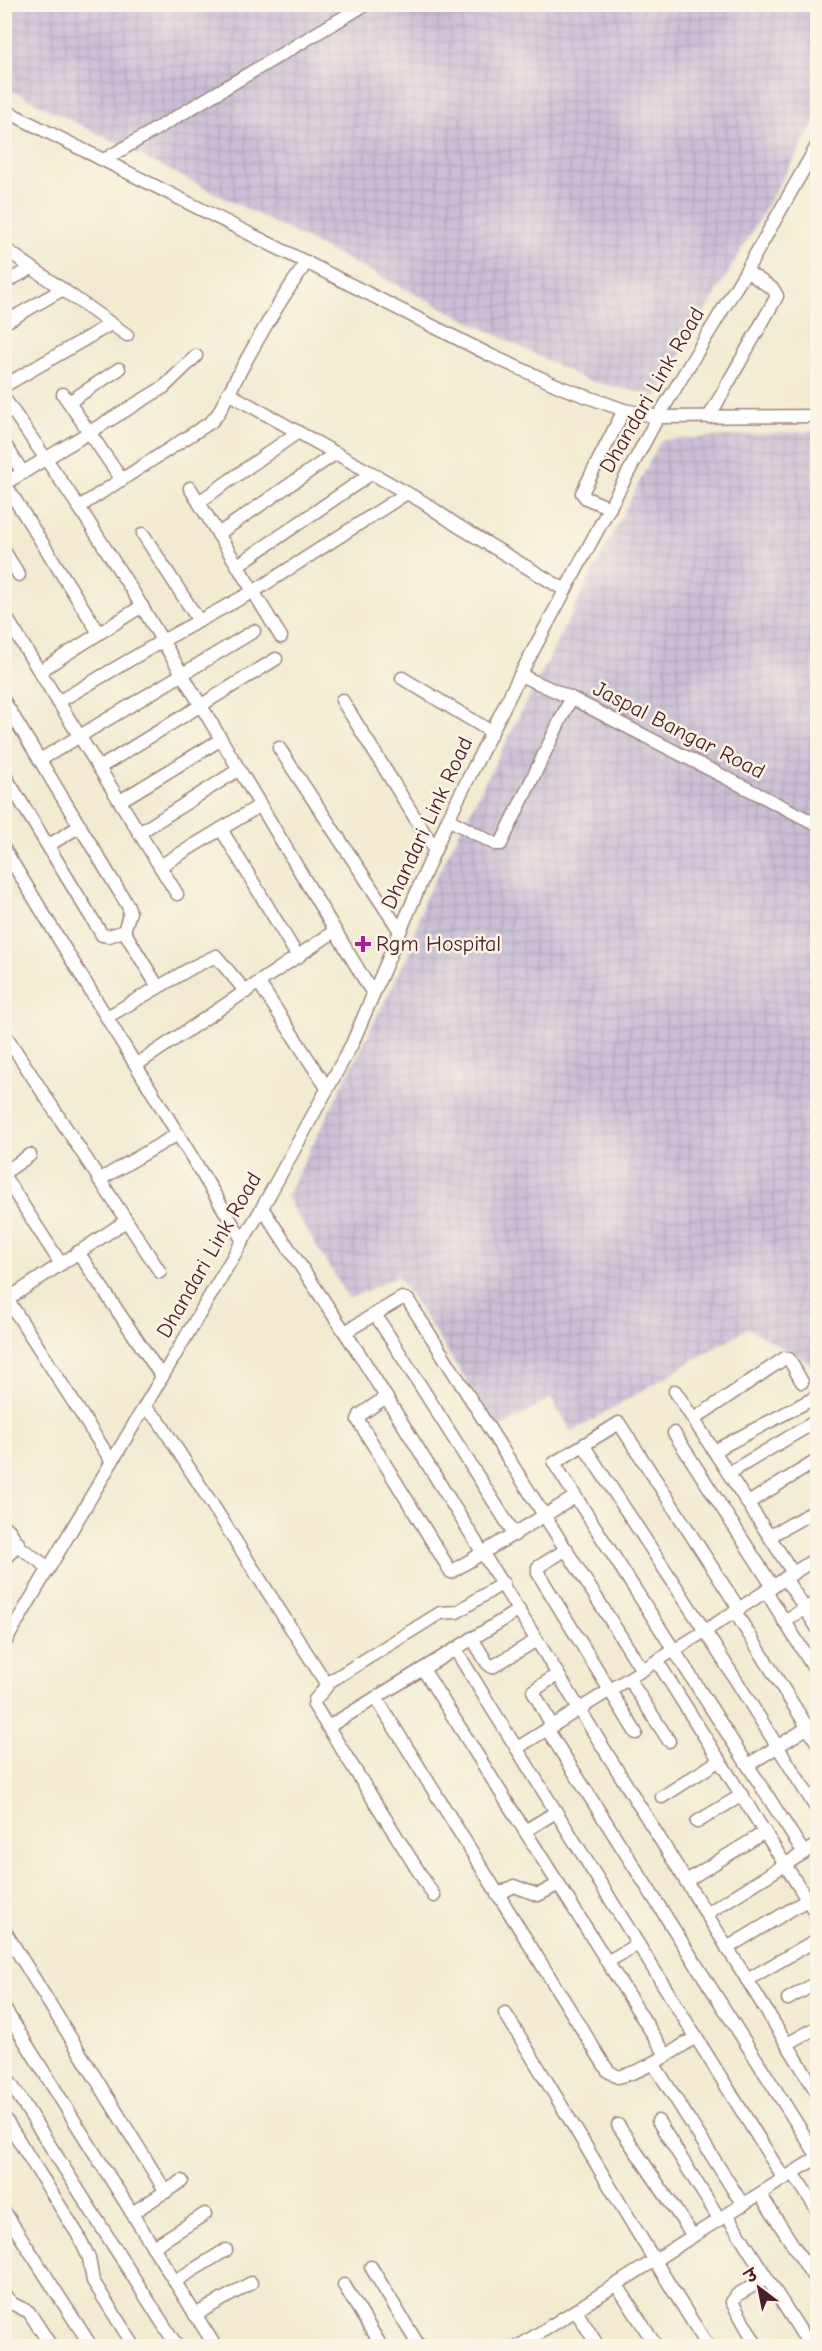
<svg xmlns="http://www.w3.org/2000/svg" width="822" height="2351" font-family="'Comic Neue','Playpen Sans Deva',sans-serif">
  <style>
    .industrial { fill: url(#industrial-grid) }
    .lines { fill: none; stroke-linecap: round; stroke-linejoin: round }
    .minor-casing { stroke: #9e857e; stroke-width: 15 }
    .minor { stroke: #fff; stroke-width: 12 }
    .poi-dot { fill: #b5179e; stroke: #fcf5e5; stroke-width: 2 }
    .labels { text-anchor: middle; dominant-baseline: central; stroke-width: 5; stroke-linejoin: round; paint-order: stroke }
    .street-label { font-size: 22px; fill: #4a1f2b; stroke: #fcf5e5 }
    .poi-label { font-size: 22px; fill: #4a1f2b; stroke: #fcf5e5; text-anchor: start }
  </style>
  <defs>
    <pattern id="industrial-grid" width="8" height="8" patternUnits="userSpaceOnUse" patternTransform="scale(1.5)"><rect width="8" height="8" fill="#cabfd6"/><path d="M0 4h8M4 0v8" fill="none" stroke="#afa4b8"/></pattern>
  </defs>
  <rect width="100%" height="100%" fill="#fcf5e5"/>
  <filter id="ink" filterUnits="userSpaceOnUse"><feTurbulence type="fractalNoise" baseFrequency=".0167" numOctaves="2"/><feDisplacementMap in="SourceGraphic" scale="12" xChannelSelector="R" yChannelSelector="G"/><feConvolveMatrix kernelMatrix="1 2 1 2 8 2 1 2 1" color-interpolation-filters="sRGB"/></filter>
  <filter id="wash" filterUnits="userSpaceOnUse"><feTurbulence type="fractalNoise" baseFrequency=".008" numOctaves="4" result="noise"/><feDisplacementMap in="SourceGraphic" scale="24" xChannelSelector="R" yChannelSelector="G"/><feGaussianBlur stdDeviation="1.35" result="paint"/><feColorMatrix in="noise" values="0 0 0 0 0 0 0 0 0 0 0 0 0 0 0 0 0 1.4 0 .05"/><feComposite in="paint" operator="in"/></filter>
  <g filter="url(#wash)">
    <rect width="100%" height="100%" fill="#f2ebd1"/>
    <g class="industrial">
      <path d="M4,5h813v114l-160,277 -71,-16 -581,-293z"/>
      <path d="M817,431v936l-69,-39 -176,104 -21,-34 -53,31 -100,-153 -49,23 -63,-102 123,-244 14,-50 238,-463z"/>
    </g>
  </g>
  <g filter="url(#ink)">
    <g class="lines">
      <defs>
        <g id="minor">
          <path d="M4,110l488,246 71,32 61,22 34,7 160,-1"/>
          <path d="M104,160l262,-156"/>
          <path d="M4,248l123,87"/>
          <path d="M4,283l28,-15"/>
          <path d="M4,323l59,-34"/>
          <path d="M4,386l107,-62"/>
          <path d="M228,393l195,109 35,24 107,64"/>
          <path d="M63,394l59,86"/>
          <path d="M4,398l75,109 56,88 238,399"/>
          <path d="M69,402l50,-33"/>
          <path d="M709,417l68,-121 -4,-7 -27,-18"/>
          <path d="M4,443l19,30"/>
          <path d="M4,484l160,-97 32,-31"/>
          <path d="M5,484l94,149"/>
          <path d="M190,488l91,149"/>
          <path d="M199,502l99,-70"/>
          <path d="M79,507l132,-85 7,-8c27,-54 54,-103 89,-152"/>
          <path d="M610,508l-24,-10 -4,-5 42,-83"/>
          <path d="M143,534l56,87"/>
          <path d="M218,534l118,-81"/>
          <path d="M4,551l15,24"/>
          <path d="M238,565l134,-92"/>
          <path d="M4,614l173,280"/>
          <path d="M40,671l102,-65"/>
          <path d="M520,675l51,23 247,127"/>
          <path d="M402,678l90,54"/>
          <path d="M342,700l93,150"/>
          <path d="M4,701l124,205 2,6 -6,19 34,56"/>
          <path d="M58,702l104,-61 94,-51 151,-97"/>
          <path d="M279,748l121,183"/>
          <path d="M40,760l214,-129"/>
          <path d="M99,768l177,-109"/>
          <path d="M4,774l98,161 7,1 15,-5"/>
          <path d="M120,801l100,-61"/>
          <path d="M448,819l47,25h6l70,-146"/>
          <path d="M221,829l77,128"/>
          <path d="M139,833l99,-63"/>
          <path d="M49,845l31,-19"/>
          <path d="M4,849l239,392"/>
          <path d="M160,866l99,-60"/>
          <path d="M259,983l68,105"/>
          <path d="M107,1017l86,-50 23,-11 30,36"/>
          <path d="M4,1033l156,239"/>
          <path d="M136,1065l199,-134"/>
          <path d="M4,1173l26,-18"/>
          <path d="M4,1176l57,88"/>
          <path d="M99,1180l79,-46"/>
          <path d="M262,1208l98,147 458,739"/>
          <path d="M78,1252l84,125"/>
          <path d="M4,1294l108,168"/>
          <path d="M8,1299l118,-78"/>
          <path d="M375,1314l140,221"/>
          <path d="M345,1332l57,-34 6,2 234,370"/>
          <path d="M675,1391l118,182"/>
          <path d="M386,1397l-26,18 -2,5 93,152 124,-75"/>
          <path d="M145,1407l14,14 165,259 2,7 -11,13 -1,5 120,191"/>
          <path d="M694,1419l91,-61 4,1 13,23"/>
          <path d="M674,1433l99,154"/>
          <path d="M584,1446l121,185 113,180"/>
          <path d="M714,1451l104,-55"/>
          <path d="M729,1473l89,-53"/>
          <path d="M748,1503l70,-43"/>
          <path d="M4,1527l5,3 12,18 28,20"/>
          <path d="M770,1536l48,-27"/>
          <path d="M567,1549l-29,18v6l98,160"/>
          <path d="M4,1560l14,-17"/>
          <path d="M785,1578l33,51"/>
          <path d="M766,1591l52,84"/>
          <path d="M739,1609l-120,-186 -65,40 250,390"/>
          <path d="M735,1612l83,132"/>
          <path d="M784,1621l34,-20"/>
          <path d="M472,1638l15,25 5,4 45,-27"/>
          <path d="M4,1644l258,-436 90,-164 96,-225 72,-144 138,-258 88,-146 72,-127"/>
          <path d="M455,1649l329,530"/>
          <path d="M657,1661l161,256"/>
          <path d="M423,1669l243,386"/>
          <path d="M629,1679l40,62"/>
          <path d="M326,1684l114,-71 17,-1 46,-29"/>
          <path d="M376,1698l232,373 10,6c28,-6 54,-25 78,-40"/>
          <path d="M552,1726l-19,-35 25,-17"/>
          <path d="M328,1727l191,-117"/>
          <path d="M547,1729l271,428"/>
          <path d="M517,1748l188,-117 113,-74"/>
          <path d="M748,1765l70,-44"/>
          <path d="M662,1797l58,-37"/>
          <path d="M697,1822l45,-27"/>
          <path d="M525,1831l31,-19"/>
          <path d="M686,1881l79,-49"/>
          <path d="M497,1895l17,-9 24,9 21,-11"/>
          <path d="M706,1914l112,-70"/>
          <path d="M4,1930l162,262"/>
          <path d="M727,1948l80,-48"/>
          <path d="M607,1962l31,-18"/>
          <path d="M747,1980l71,-41"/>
          <path d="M788,1999l30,-17"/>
          <path d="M4,2008l211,338"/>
          <path d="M505,2013c69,111 133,224 203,333"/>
          <path d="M787,2044l31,-17"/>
          <path d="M653,2063l90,142"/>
          <path d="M4,2073l173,273"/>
          <path d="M4,2117l74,118 11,23 4,23 41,65"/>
          <path d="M658,2121l62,99"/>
          <path d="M618,2125l75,111"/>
          <path d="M793,2173l25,38"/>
          <path d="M760,2194l58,90"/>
          <path d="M4,2211l87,135"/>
          <path d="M132,2213l50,-32"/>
          <path d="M727,2215l83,131"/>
          <path d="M153,2247l52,-33"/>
          <path d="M371,2267l48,79"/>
          <path d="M175,2281l51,-31"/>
          <path d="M344,2285l37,61"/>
          <path d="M617,2285l39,61"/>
          <path d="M4,2295l9,9 16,8 22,34"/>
          <path d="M576,2311l22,35"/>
          <path d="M195,2315l56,-32"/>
          <path d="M4,2342l3,4"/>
          <path d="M519,2346l299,-189"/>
          <path d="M757,2346l-25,-44 5,-7 29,-17"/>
        </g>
      </defs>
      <use href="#minor" class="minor-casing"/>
      <use href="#minor" class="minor"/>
    </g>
  </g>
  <path class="poi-dot" d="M360 935h6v6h6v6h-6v6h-6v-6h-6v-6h6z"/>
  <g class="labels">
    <g class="street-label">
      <text transform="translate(652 390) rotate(-60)">Dhandari Link Road</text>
      <text transform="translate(679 730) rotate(27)">Jaspal Bangar Road</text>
      <text transform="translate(427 823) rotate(-65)">Dhandari Link Road</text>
      <text transform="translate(209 1255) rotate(-60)">Dhandari Link Road</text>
    </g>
    <g class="poi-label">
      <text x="376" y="944">Rgm Hospital</text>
    </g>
  </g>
  <rect width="822" height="2351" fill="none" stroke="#fcf5e5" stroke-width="24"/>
  <g transform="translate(759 2288) rotate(328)" stroke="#fcf5e5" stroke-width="4.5" paint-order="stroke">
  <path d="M0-4.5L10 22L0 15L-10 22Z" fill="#4a1f2b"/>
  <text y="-9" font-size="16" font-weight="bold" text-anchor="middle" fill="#4a1f2b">उ</text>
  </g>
</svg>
